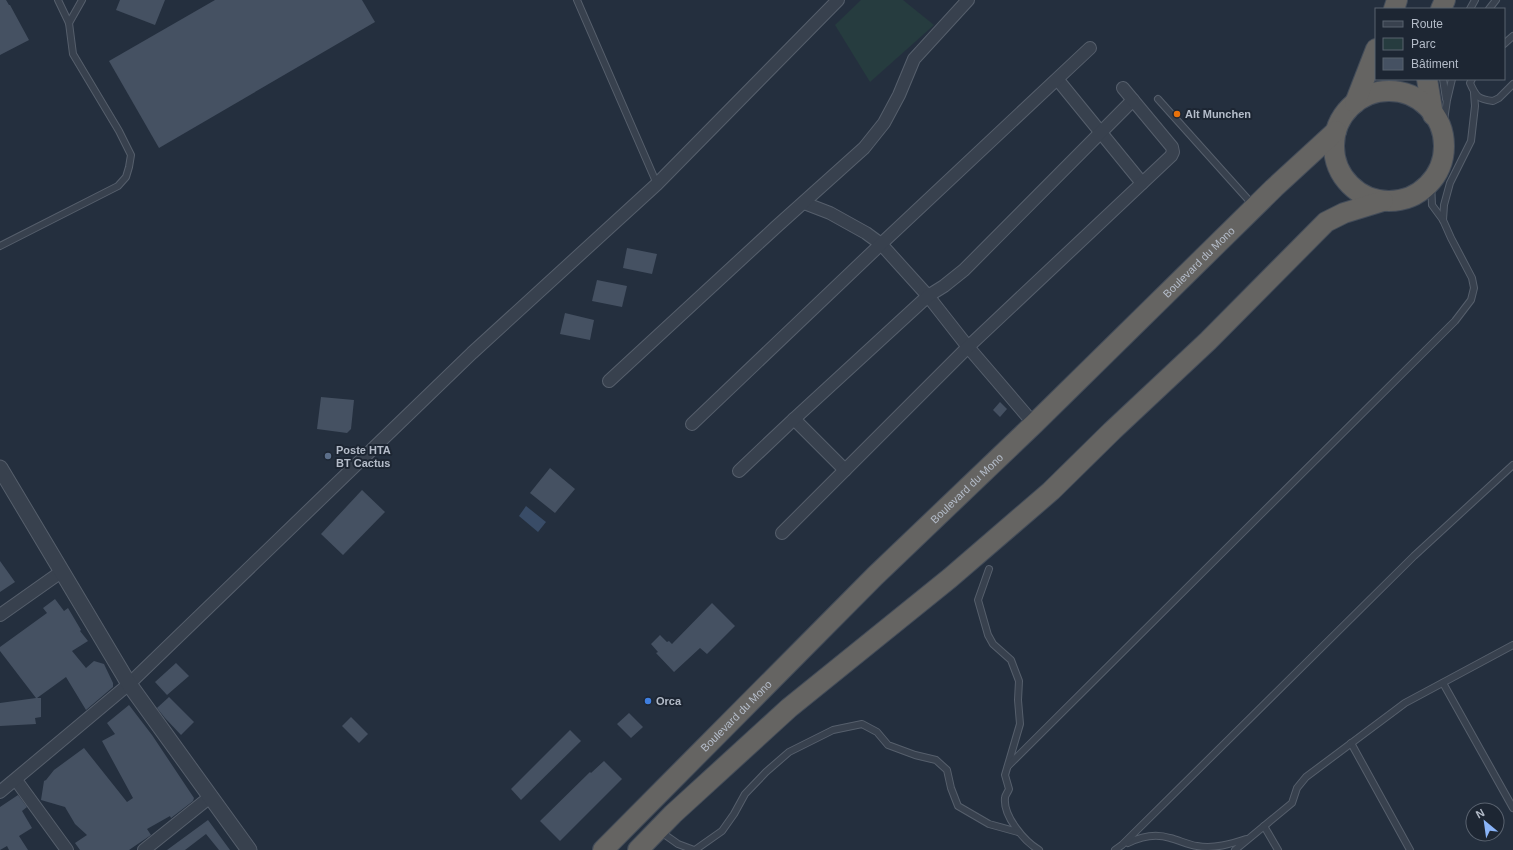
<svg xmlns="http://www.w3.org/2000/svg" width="1513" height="850" font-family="Arial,sans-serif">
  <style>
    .green { fill: #263c3f }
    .water { fill: #394c67 }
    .building { fill: #455162 }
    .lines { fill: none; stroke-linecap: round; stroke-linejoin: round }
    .service-casing { stroke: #565f6c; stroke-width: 8 }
    .minor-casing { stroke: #565f6c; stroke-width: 14 }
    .tertiary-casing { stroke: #565f6c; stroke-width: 17 }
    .trunk-casing { stroke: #434c59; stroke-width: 22 }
    .service { stroke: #38414e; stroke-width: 6 }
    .minor { stroke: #38414e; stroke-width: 12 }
    .tertiary { stroke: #38414e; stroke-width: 15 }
    .trunk { stroke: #656462; stroke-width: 20 }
    .food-dot { fill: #e8710a; stroke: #1d2633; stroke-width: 1.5 }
    .service-dot { fill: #5c6f8a; stroke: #1d2633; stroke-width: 1.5 }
    .shop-dot { fill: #3f7fe0; stroke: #1d2633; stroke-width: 1.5 }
    .labels { text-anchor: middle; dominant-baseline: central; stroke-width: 4; stroke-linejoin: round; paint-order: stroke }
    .poi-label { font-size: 11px; font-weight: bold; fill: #b4bcc9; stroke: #1d2633; text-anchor: start }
    .street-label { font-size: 11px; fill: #b4bcc9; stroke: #1d2633 }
  </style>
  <rect width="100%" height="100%" fill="#242f3e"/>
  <path class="green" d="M861,0h42l31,25 -64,57 -35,-57z"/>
  <path class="water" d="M526,506l20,16 -8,10 -19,-16z"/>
  <g class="building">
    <path d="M0,0h6l3,5h1l19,35 -29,15z"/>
    <path d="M120,0h45l-10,25 -39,-15z"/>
    <path d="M215,0h147l13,22 -216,126 -50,-87z"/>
    <path d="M627,248l30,6 -5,20 -29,-6z"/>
    <path d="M597,280l30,6 -5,21 -30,-6z"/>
    <path d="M565,313l29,7 -4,20 -30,-6z"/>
    <path d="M321,397l33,3 -3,29 -4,4 -30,-4z"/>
    <path d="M1000,402l7,7 -7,8 -7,-7z"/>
    <path d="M550,468l25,21 -20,24 -25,-20z"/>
    <path d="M362,490l23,22 -42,43 -22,-21z"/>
    <path d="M0,561l15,21 -15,10z"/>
    <path d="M55,599l9,12 4,-3 13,22 -1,1 8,10 -16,10 14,17 8,-7 10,3 9,19v4l-27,23 -20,-33 -29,21h4v19l-6,1 1,6 -36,2v-23l36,-5 -36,-47v-4l47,-34 -4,-5z"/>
    <path d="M712,603l23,23 -28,28 -7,-6 -26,24 -18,-19 2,-1 -7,-8 9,-9 7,7 2,-1 3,3z"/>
    <path d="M176,663l13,13 -22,19 -12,-13z"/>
    <path d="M169,697l25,25 -13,13 -16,-17 -8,-10z"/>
    <path d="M129,705l23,30 42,63 -1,3 -22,17 -1,-2 -23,13 4,6 -22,15h-49l-5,-7 12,-8 -12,-11 -10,-17 -24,-7 3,-19 2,-1 8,-10 30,-22 43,54 6,-4 -31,-57 13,-7 -8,-11z"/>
    <path d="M629,713l14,14 -12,11 -14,-14z"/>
    <path d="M351,717l17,17 -9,9 -17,-17z"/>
    <path d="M570,730l11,11 -60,59 -10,-11z"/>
    <path d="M604,761l18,18 -62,62 -20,-20 50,-49 1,1z"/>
    <path d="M18,795l9,12 -5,4 10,17 -13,8 9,14h-19l-2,-4 -7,4v-43z"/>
    <path d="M208,820l22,30h-11l-13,-16 -21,16h-18z"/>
  </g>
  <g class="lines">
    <defs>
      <g id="service">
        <path d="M577,0l80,184"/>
        <path d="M1470,9l5,-9"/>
        <path d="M1489,9l7,-9"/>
        <path d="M69,23l13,-23"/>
        <path d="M1504,44l9,-8"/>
        <path d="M1443,79l3,20"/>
        <path d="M1472,79l-2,4c6,14 8,16 23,18l6,-3 14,-14"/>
        <path d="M1158,99l95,106"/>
        <path d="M1442,134l5,-34 5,-21"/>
        <path d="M1443,220l1,-15 6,-22 21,-42 4,-35 -1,-13"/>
        <path d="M0,246l118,-60 8,-9 3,-10 2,-12 -12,-24 -46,-77 -4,-31 -11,-23"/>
        <path d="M989,569l-11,31 10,35 5,9 18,16 8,21 -1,19 2,24 -15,51 4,14c-1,3 -4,6 -4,9 -2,18 19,43 34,52"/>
        <path d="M1443,683l70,125"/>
        <path d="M1351,743l59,107"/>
        <path d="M1008,766l447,-445 16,-21 3,-12 -2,-10 -21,-40 -8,-18 -11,-15 -1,-24"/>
        <path d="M1264,826l14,24"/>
        <path d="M661,832l17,12 16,6"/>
        <path d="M1128,843c14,-7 27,-10 42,-5 9,2 18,7 27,8 17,3 34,-2 49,-7"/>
        <path d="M695,850l27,-19 12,-17 11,-20 21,-22 23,-20 44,-22 29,-6 15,8 11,13 27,10 21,5 11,10 4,18 7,18 31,18 29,8"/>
        <path d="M1115,850l7,-5 292,-289 99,-91"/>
        <path d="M1235,850l57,-47 5,-15 9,-11 99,-74 108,-58"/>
      </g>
      <g id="minor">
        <path d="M1058,80l84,103"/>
        <path d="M804,203l26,10 36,20 15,11 47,52 40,51 66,77"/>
        <path d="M609,381l167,-154 88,-79 20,-25 15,-28 15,-36 54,-59"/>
        <path d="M794,419l51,51"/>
        <path d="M692,424l189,-180 209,-196"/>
        <path d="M739,471l55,-52 134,-123 16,-10 20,-16 169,-170"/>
        <path d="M782,533l186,-186 203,-191 2,-4 -1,-5 -49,-59"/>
        <path d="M0,615l61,-43"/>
        <path d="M16,780l51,70"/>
        <path d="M0,792l129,-108 343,-331 185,-169 181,-184"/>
        <path d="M144,850l66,-53"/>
      </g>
      <path id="tertiary" d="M0,468l129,216 120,166"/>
      <g id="trunk">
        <path d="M1394,9l3,-9"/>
        <path d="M1441,9l4,-9"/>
        <path d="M1427,79l6,36"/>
        <circle cx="1389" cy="146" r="55"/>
        <path d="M1355,103l21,-54"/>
        <path id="s1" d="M603,850l272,-274 159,-152 240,-236 62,-57"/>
        <path d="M638,850l35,-36 116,-106 161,-130 101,-87 61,-60 96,-90 118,-119 18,-9 39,-12"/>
      </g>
    </defs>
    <use href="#service" class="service-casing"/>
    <use href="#minor" class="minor-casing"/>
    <use href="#tertiary" class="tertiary-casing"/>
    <use href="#trunk" class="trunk-casing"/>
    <use href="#service" class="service"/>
    <use href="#minor" class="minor"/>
    <use href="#tertiary" class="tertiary"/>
    <use href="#trunk" class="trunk"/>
  </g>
  <circle class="food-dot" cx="1177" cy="114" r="4"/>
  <circle class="service-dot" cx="328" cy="456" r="4"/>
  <circle class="shop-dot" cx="648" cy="701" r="4"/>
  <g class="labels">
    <g class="poi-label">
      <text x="1185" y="114">Alt Munchen</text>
      <text x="336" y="450">Poste HTA<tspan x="336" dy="13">BT Cactus</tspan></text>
      <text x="656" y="701">Orca</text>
    </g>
    <g class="street-label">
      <text stroke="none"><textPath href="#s1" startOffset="837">Boulevard du Mono</textPath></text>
      <text stroke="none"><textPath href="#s1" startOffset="513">Boulevard du Mono</textPath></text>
      <text stroke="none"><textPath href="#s1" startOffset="189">Boulevard du Mono</textPath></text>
    </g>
  </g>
  <rect x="1375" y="8" width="130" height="72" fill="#1d2633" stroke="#59626f"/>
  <rect x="1383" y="21" width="20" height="6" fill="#38414e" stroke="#59626f"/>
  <text x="1411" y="28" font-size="12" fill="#b4bcc9">Route</text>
  <rect x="1383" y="38" width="20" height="12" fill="#263c3f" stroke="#59626f"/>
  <text x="1411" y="48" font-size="12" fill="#b4bcc9">Parc</text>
  <rect x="1383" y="58" width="20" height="12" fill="#455162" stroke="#59626f"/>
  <text x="1411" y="68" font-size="12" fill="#b4bcc9">Bâtiment</text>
  <g transform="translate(1485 822) rotate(331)"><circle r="19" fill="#1d2633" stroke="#59626f"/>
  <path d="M0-3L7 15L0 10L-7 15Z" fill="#8ab4f8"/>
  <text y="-6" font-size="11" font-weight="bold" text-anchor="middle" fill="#b4bcc9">N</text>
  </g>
</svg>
